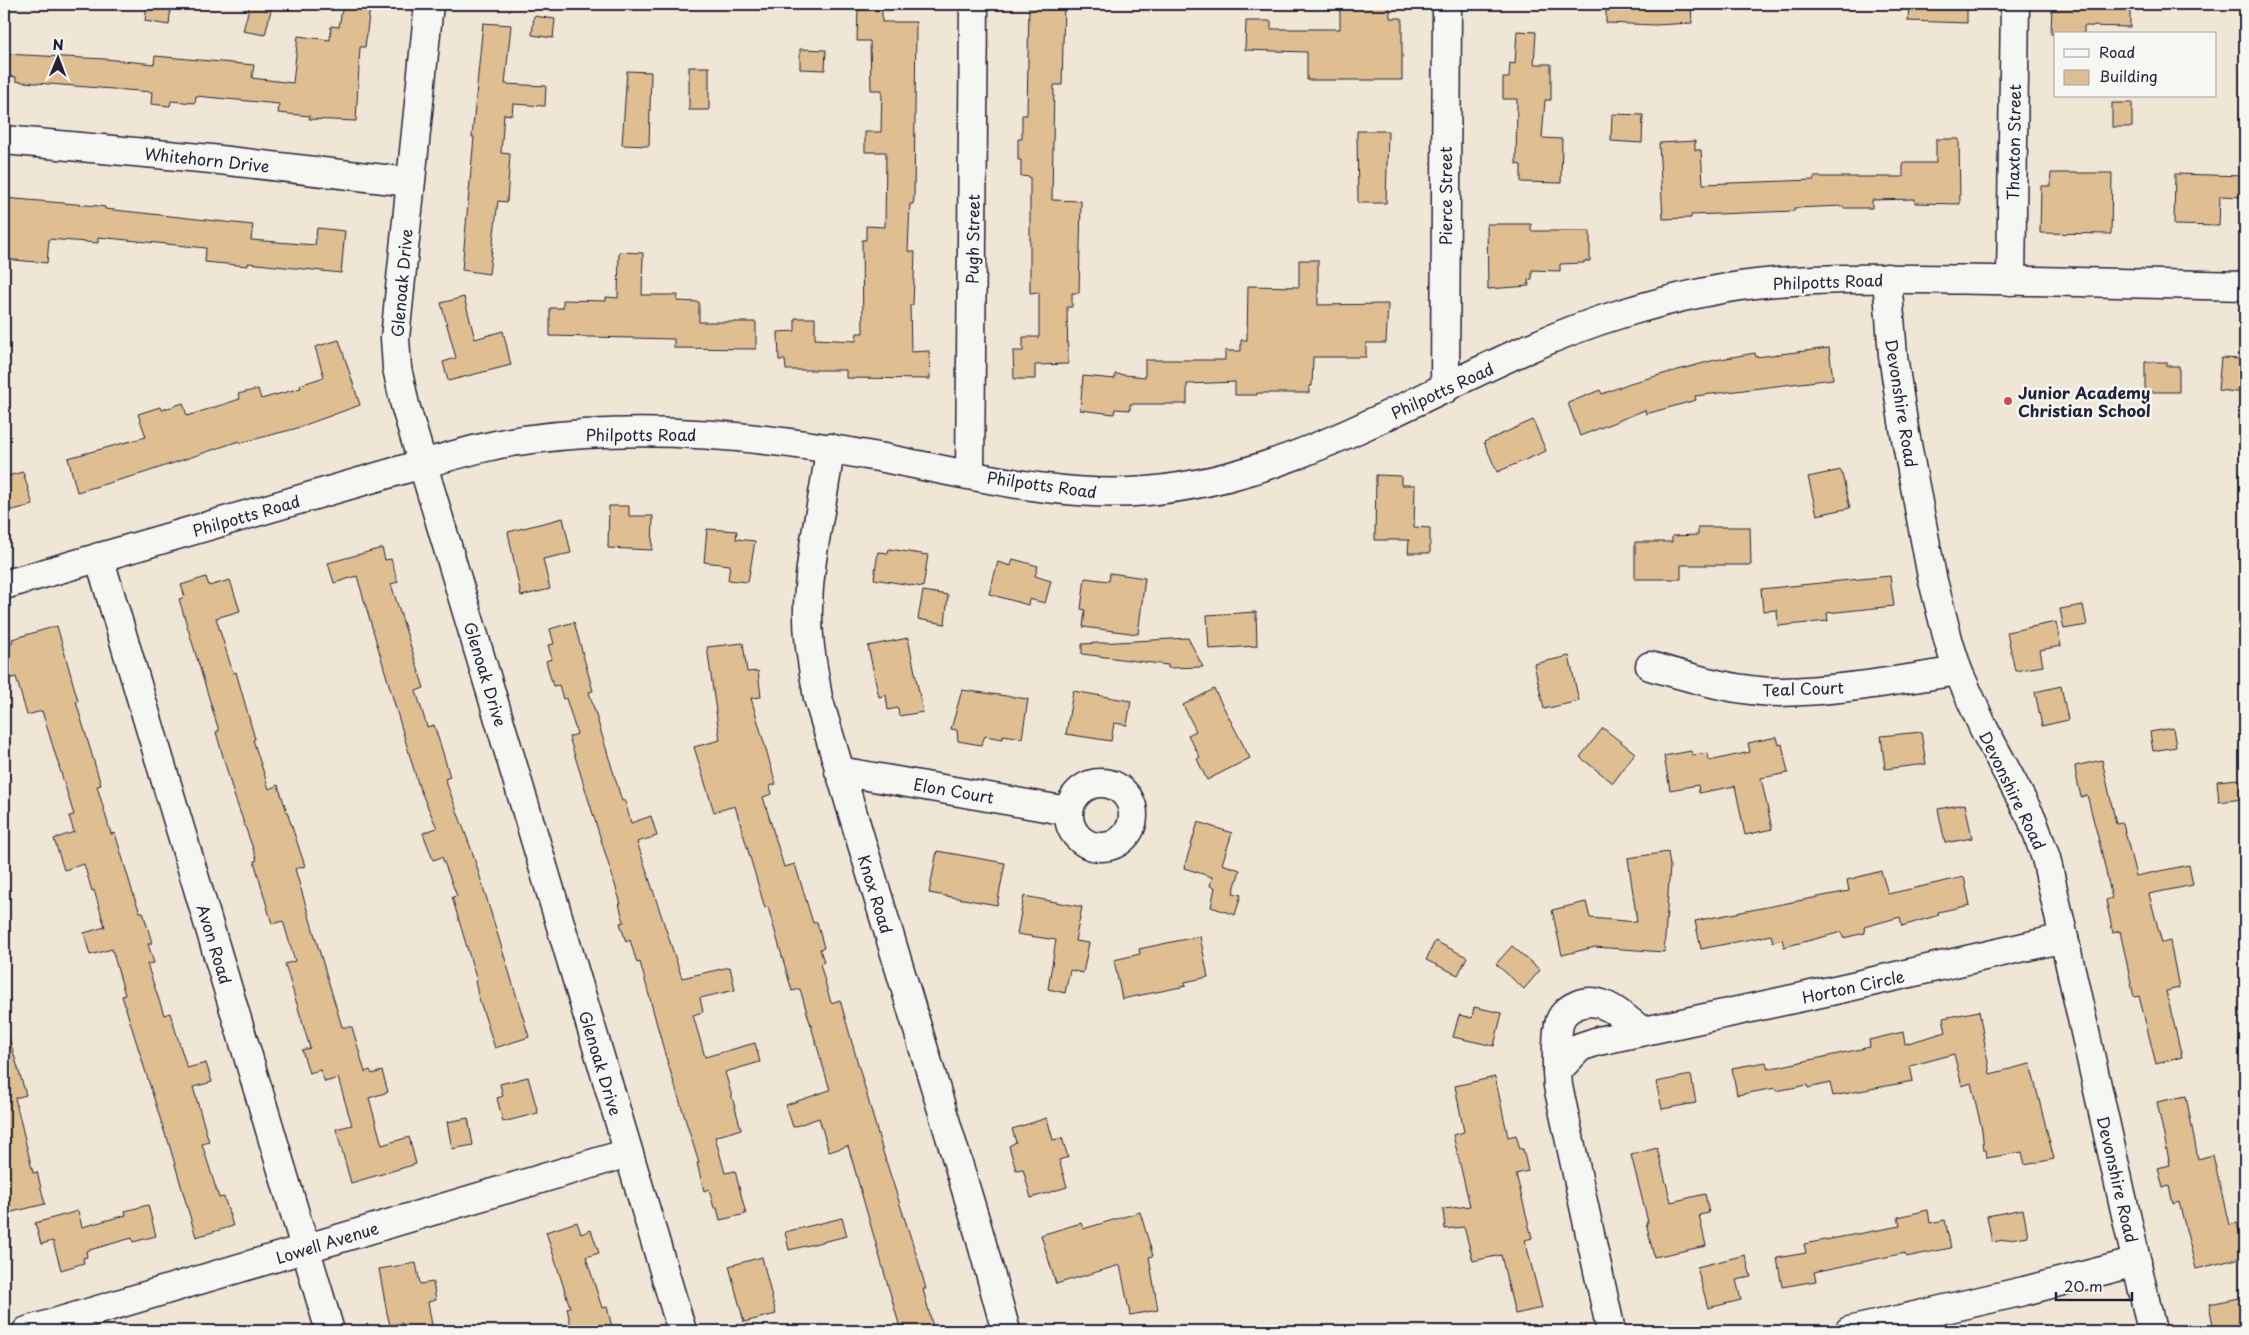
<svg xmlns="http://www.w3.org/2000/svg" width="2249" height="1335" font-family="'Playpen Sans',sans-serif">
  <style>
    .building { fill: #dfbf92; stroke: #22223b }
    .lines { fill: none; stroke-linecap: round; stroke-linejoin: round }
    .minor-casing { stroke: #22223b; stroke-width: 31 }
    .minor { stroke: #f6f6f2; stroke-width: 28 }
    .poi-dot { fill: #d1495b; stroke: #f6f6f2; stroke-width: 2 }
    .labels { text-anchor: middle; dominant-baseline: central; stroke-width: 5; stroke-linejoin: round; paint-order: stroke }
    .street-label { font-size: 16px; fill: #22223b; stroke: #f6f6f2 }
    .poi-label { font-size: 16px; font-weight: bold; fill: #22223b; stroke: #f6f6f2; text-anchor: start }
  </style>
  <rect width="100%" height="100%" fill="#efe6d5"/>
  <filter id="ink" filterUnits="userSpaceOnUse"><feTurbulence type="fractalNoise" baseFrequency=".02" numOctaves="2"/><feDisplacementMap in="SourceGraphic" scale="10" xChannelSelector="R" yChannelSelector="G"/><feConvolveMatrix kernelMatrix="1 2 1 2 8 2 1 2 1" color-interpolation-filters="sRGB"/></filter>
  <g filter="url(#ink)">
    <g class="building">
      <path d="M147,4h24l-2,21 -24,-4z"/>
      <path d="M250,4l22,2 -7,29 -22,-4z"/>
      <path d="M343,4l27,3 -5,40h-5l-4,74 -47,-2 1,-3 -32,-3 1,-9 -83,-8 -1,7 -24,-2 -1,5 -19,-2 1,-12 -129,-10 -7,-1v-4l-12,-1v-22l101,5 49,5 1,-8 99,9 -2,13 41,5 5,-47 32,4 1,-14 8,1z"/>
      <path d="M1029,4h35l-2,81h-8l-2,115 29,1 -2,92h-7v14h-5l1,57 -33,1v14h-21l-1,-28h10v-14h16v-45l-9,1v-116l-9,-1v-16h-3v-21h4v-24h5z"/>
      <path d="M1340,4h50v14h12v62h-95v-28l-62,-2 1,-29h25v8h69z"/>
      <path d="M1606,4h85l1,19 -37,2 -49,-2z"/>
      <path d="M1909,4h58v19l-59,-2z"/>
      <path d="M2052,4h78v23l-46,-1v8h-33z"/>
      <path d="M858,10h24v12h34l-2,176 -1,6h-3l-2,47 7,1 -2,53h-3l1,47 18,-1 1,28 -84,-1v-8h-60l-1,-10h-6l-1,-28 17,-1v-13h20v21l41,2 1,-8h6l-1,-93h4v-14l19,1 1,-75h-21v-20h16l1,-42h-11l-1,-49h-13z"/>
      <path d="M534,16l21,3 -2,19 -21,-3z"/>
      <path d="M483,23l28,2 -6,59 41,2 -1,20 -32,-2 -1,11 -8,-1 -3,39 9,1 -3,48 -9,-1 -9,73 -27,-4 12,-133h-2z"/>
      <path d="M1517,31l19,1 -2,32h17v36h-6l-3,38 20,1 -1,44 -40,-1v-17l-5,-1 1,-65h-14v-21h6l1,-15 5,1z"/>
      <path d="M800,49l26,1 -1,20 -25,-1z"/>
      <rect x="689" y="67" width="20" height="43"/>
      <path d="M627,71l24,1 -2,74 -27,-1z"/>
      <rect x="2112" y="103" width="20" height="24"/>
      <path d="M1612,114l31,1 -1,28 -31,-2z"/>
      <path d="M1357,131h31l-2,72h-28z"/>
      <path d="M1936,139h23l1,65 -45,-1v-4l-43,1v8h-29v-2l-49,2v3l-103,4v3l-28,1 -4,-76 36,-2v9h6l2,34 111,-4v-3h89v-14h33z"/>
      <path d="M2051,173h61l-1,61 -71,-1 1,-47h9z"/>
      <path d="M2175,174l70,2v21l-25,-1 -1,30 -45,-1z"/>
      <path d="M4,198l94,8 7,1v2l148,16 -2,15 64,5 2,-17 28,3 -4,42 -93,-10v3l-43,-4 1,-14 -108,-11v6l-49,-4 -2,24 -43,-4z"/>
      <path d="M1487,224h44v7h59v30h-6v2l-24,1v7l-28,-1v9l-4,1 1,6 -41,3z"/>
      <path d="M619,252l24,1 -1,42h36l-1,6 22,1v20h57v27l-82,-1v-9l-124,-3v-28h13v-8l43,1v-4l12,1z"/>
      <path d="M1299,260h19v45l70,-1 -2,39h-20v14h-53l-1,29h-3v7h-52v2h-22v-13l-48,2v20h-57v6l-15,-1 -1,5 -34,-4 3,-34 32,3v-5l30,3v-17h80v-9h16v-11h6l1,-54 51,1z"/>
      <path d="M464,297l11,42 28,-8 8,34 -63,16 -5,-19 13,-4 -15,-55z"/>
      <path d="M339,340l21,65 -66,24 -54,14 -1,-2 -95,32 -67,19 -9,-34 78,-21 -8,-23 22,-7 2,3 21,-7 4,13 53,-17 -2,-5 20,-5 3,10 40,-11 -1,-3 24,-8 -9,-30z"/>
      <path d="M1829,348l4,31 -138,17 1,4 -50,14 -1,-4 -65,26 -12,-33 32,-13 2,4 28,-11 85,-23 40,-7 1,4z"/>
      <path d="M2221,358l20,1 -1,7h5v27l-27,-3z"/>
      <path d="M2145,362h22v4h12v26h-34z"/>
      <path d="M1533,420l13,31 -49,21 -13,-30z"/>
      <path d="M1841,470l9,38 -33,7 -9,-38z"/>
      <path d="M23,472l10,33 -29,7v-35z"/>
      <path d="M1376,475l25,1v9h14l-1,42 16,1v25h-22l1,-13h-34z"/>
      <path d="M609,506h20v10h24l-1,34 -44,-2z"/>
      <path d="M563,518l8,35 -28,6 7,30 -29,7 -13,-64z"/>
      <path d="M1698,527h52l1,38h-70v14h-46v-37h37v-6l26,-1z"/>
      <path d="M707,529l30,2 -1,8 19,2 -7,41 -20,-2 2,-15 -26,-3z"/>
      <path d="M382,548l3,12 6,-1 6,20 1,3 -7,2 33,104 -8,3 11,36 7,-2 9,28 7,24 -5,2 28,75 56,183 -34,11 -17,-53 -3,-14h2l-25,-84 5,-1 -15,-39 -9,3 -10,-27 14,-5 -18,-41 -62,-211 -23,7 -6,-20z"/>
      <path d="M889,549l39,6 -5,32 -49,-8 4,-27 10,1z"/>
      <path d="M1013,559l25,7 -3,10 16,5 -6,22 -16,-4 -1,6 -39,-11 9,-32 13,4z"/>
      <path d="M1110,573l35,5 -7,56 -55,-7 2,-17 -4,-1 4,-31 24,3z"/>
      <path d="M1890,576l4,30 -67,7 1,8 -50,5 -1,-16 -14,1 -2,-22z"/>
      <path d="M206,577l3,9 21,-6 10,31 -24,7 17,55 3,-1 19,67 -2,1 16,49 9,-4 27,81 -10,3 47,158h10l13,45 5,-2 2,4 10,-3 6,21 -19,6 13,47 27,-8 7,27 -65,19 -15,-54 16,-4 -14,-47 -13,4 -5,-12 -11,3 -7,-23 8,-2 -25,-84 10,-3 -12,-40 -11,3 -18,-63 3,-1 -23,-65 -18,-63 3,-1 -40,-132 6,-2 -4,-12z"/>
      <path d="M923,591l25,4 -3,29 -27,-5z"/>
      <path d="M2083,605l4,20 -23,4 -4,-20z"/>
      <path d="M1256,612l1,34 -48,3 -2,-34z"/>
      <path d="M574,622l19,69 -4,1 33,109h3l6,22 20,-7 6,20 -20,6 45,136 48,-11 5,23 -35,8 3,14 -10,3 12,42 50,-14 5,19 -35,10 16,57 -26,8 10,36 10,-2 11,43 -26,6 -3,-12h-3l-5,-19 -5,2 -7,-28h2l-34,-109 -25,-92 -3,1 -7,-23 -4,2 -6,-19 4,-1 -5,-18h2l-52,-167 8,-3 -11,-36 -3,1 -4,-14 -6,1 -7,-25 6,-2 -4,-14 6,-1 -4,-15z"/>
      <path d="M2056,622l5,24 -21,4 3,16 -28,5 -8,-39z"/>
      <path d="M57,626l21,75 -2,1 25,83 -4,1 14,48 4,-1 19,64 6,15h3l9,31 -4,1 6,19 -7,1 17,51 6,-2 17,55 19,-5 6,19 -19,5 16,55 -7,2 17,54 5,-1 9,29 -37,11 -29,-100h-1l-44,-141 3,-1 -13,-46 -22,6 -6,-22 21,-6 -11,-37 -2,1 -8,-27 -20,6 -10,-31 20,-7 -5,-16 5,-1 -32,-104 -15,4 -11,-38 -12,3v-36l9,-2 -1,-3z"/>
      <path d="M908,638l15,74 -24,4 -1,-8 -10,2 -2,-15 -7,2 -11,-51z"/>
      <path d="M1188,638l15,29 -35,1v-3l-86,-11v-10z"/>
      <path d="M743,643l4,29 11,-1 3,26 -10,1 25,86 -6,2 2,8 -9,3 21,70 11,-3 18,59 4,-1 7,26 -4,1 4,13 -4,2 11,39 9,-3 43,152 35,108 8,29h-3l11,42h-33l-53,-185 -19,6 -10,-34 -26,9 -7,-22 44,-15 -30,-101 -8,2 -24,-84 -3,1 -30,-102 -21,6 -20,-65 26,-7 -13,-93z"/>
      <path d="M1569,656l10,45 -35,8 -10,-45z"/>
      <path d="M2061,686l7,34 -26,6 -7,-34z"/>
      <path d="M1214,689l36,69 -43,22 -10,-21 3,-2 -12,-22 8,-4 -13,-26z"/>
      <path d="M962,690l66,9 -6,39 -19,-3v4l-18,-3 -4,9 -23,-4 -1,-11 -6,-1z"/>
      <path d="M1073,691l58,10 -4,24 -13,-2 -3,18 -45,-7z"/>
      <path d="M1603,728l32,25 -22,30 -33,-26z"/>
      <path d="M2173,728l3,19 -23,4 -3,-19z"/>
      <path d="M1921,732l5,32 -41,5 -4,-33z"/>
      <path d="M1777,737l2,8 3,-1 6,29 -27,5 11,51 -27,6 -10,-49 -36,7 -1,-8 -28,5 -6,-34 27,-5 1,4 16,-2 1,8 41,-9 -2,-9z"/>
      <path d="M2102,760l14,64 7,-1 13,53 53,-11 4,20 -44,9 13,49 8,-2 9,47 -13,3 16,66 -26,7 -17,-68 -5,1 -14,-66 -7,2 -7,-33 6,-2 -13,-57 -12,-46 -6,2 -5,-22 -1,-9z"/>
      <path d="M2239,779l3,20 -23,3 -2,-21z"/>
      <path d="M1965,804l7,34 -27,5 -7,-34z"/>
      <path d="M1198,822l34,11 -10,31 18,6 -7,23 8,2 -6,20 -24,-8 4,-20 -5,-1 2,-9 -28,-9z"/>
      <path d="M937,851l68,12 -8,42 -68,-12z"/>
      <path d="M1668,852l2,14 -6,86 -69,-5 -33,8 -10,-45 34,-8 4,16 47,4 -9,-64z"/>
      <path d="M1881,871l7,23 76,-17 6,28 -32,7 1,3 -37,11 -2,-9 -36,10 1,6 -22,5 -1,-6 -58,15 -2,-8 -9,3 -2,-7 -70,14 -6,-28 154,-30 -2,-11z"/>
      <path d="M1024,896l58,11 -7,34 14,2 -6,30 -13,-3 -5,23 -17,-4 8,-49 -39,-6z"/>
      <path d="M1200,936l8,41 -23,5 1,4 -64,13 -8,-39 26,-6 -1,-5z"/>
      <path d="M1435,941l32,16 -9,18 -32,-15z"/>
      <path d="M1512,946l28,24 -16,19 -28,-25z"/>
      <path d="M1474,1007l28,6 -8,33 -41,-9 6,-22 13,3z"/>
      <path d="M1979,1011l11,63 40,-10 24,95 -29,6 -3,-13 -35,6 -1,-8h-2l-2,-20 -11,-47 -9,3 -8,-32 -44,12 3,15 -80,15 -3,-13 -22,5 -1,-3 -31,6v-3l-39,7 -5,-27 34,-6 2,7 56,-12 46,-10 -1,-7 34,-8 2,12 41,-12 -3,-14z"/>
      <path d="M9,1038l17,57 -11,3 18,75 4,-1 8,32 -41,10v-175z"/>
      <path d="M1691,1075l5,28 -34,6 -6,-27z"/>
      <path d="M528,1077l10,36 -35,9 -6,-24 6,-2 -3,-12z"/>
      <path d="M1495,1077l13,60 8,-2 4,14h3l5,22 -12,3 16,64 -7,2 17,68 -27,6 -14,-59 -28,6 -9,-34 -19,2 -2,-20 27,-3 -17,-71 11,-3 -9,-46z"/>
      <path d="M2186,1096l12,63 15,-4 16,70 8,-2 3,11 5,-1v24l-49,12 -17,-67 -6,2 -4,-18 -6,2 -5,-20 12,-3 -13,-63z"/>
      <path d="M468,1118l5,27 -21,4 -5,-27z"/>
      <path d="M1047,1118l6,22 9,-2 6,19 -9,3 8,27 -36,11 -8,-29 -7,1 -7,-24 7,-4 -4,-13z"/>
      <path d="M1657,1148l14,54 34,-8 4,19 -10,2 7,31 -52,11 -8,-35h2l-17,-67z"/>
      <path d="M148,1205l8,31 -23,6 -1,-4 -46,13 1,6 -4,1 1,5 -23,7 -8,-29 -12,3 -6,-21 43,-12 4,16 44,-12 -1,-4z"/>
      <path d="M2023,1209l5,27 -36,6 -5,-26z"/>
      <path d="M1928,1210l2,13 15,-3 6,28 -45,9 -1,-4 -91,19 2,9 -34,6 -5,-29 29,-5 -2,-9 96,-18 -2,-9z"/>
      <path d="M1140,1212l13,44 -4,1 9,53 -28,5 -10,-50 -64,19 -15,-49 40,-12 2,6z"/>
      <path d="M842,1218l5,18 -58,14 -4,-18z"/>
      <path d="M577,1222l4,12 10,-4 8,23 -13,4 16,51 5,-1 6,24h-41l-5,-23 3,-1 -24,-75z"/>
      <path d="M1745,1255l6,22 -15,3 5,20 -33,8 -11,-41z"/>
      <path d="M762,1257l14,57 -32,8 -15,-56z"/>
      <path d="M416,1263l4,21 13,-2 3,18 -8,2 5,29h-30l-1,-8 -12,2 -3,-12 -8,-44z"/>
      <path d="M2245,1297v34h-31l-5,-27z"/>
    </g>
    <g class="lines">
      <defs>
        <g id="minor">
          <path d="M429,4l-34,334 2,30 8,37 277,926"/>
          <path d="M4,140l207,19 199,23"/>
          <path d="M1887,278l6,78 11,72 28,149 17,66 9,28 26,58 48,90 14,39 106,473"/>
          <path d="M2011,281l4,-277"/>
          <path d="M1445,389l2,-385"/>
          <path d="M830,448c-6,53 -21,106 -22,159 -1,31 5,60 10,91l159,528 29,105"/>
          <path d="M970,474l4,-470"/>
          <path d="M99,557l231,774"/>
          <path d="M4,585l418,-121c36,-10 73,-21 110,-25 116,-15 231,-3 346,18 86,16 181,42 269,34 173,-15 311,-128 473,-177 49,-15 104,-28 156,-32 72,-5 144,-3 216,-2 84,2 169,4 253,6"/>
          <path d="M1650,666c42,12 86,26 130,26 60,-1 120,-12 178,-21"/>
          <path d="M839,771l229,40"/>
          <circle cx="1101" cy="815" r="32"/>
          <path d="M1557,1071c0,-15 -1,-32 2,-47 2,-9 10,-16 18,-19 25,-11 46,12 65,26"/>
          <path d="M27,1331l601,-178"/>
          <path d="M1611,1331l-53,-245 -1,-15 23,-24 18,-6 246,-53 220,-50"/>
          <path d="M1849,1331l175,-40 113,-29"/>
        </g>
      </defs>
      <use href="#minor" class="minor-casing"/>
      <use href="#minor" class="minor"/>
    </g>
  </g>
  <circle class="poi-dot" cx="2008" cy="401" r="5"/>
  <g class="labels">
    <g class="street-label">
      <text transform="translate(2013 142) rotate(-89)">Thaxton Street</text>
      <text transform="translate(207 159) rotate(6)">Whitehorn Drive</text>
      <text transform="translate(1445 196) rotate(-90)">Pierce Street</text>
      <text transform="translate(972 239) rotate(-89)">Pugh Street</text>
      <text transform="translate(1828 281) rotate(-2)">Philpotts Road</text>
      <text transform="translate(401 283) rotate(-85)">Glenoak Drive</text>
      <text transform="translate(1442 390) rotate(-25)">Philpotts Road</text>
      <text transform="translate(1902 403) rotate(81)">Devonshire Road</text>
      <text x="641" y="434">Philpotts Road</text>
      <text transform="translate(1042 484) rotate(8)">Philpotts Road</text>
      <text transform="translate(246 515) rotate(-16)">Philpotts Road</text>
      <text transform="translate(486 674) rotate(73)">Glenoak Drive</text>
      <text transform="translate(1803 688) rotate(-2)">Teal Court</text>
      <text transform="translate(954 790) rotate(10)">Elon Court</text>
      <text transform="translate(2013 790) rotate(64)">Devonshire Road</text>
      <text transform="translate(876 894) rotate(73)">Knox Road</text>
      <text transform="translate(215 944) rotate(73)">Avon Road</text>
      <text transform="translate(1853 986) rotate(-12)">Horton Circle</text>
      <text transform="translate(601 1063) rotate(73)">Glenoak Drive</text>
      <text transform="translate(2118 1179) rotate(77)">Devonshire Road</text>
      <text transform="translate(327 1242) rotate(-17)">Lowell Avenue</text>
    </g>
    <g class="poi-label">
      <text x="2018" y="392">Junior Academy<tspan x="2018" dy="18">Christian School</tspan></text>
    </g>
  </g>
  <rect width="2249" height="1335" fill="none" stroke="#f6f6f2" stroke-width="20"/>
  <rect x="10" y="10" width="2229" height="1315" fill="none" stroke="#22223b" stroke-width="2" filter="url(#ink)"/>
  <rect x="2054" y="32" width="162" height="65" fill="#f6f6f2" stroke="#a1a1a9"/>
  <rect x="2064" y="49" width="25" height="8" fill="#f6f6f2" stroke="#a1a1a9"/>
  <text x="2099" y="58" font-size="15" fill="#22223b">Road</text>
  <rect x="2064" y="70" width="25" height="15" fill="#dfbf92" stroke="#a1a1a9"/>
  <text x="2099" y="82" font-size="15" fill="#22223b">Building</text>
  <g transform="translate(58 58) rotate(1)" stroke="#f6f6f2" stroke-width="4" paint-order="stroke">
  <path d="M0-4L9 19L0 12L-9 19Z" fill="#22223b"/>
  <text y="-8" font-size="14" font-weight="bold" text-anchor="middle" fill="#22223b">N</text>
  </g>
  <path d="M2056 1292v8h76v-8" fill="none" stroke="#22223b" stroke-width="2.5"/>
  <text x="2064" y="1292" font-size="15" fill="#22223b" stroke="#f6f6f2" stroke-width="4" paint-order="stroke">20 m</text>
</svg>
